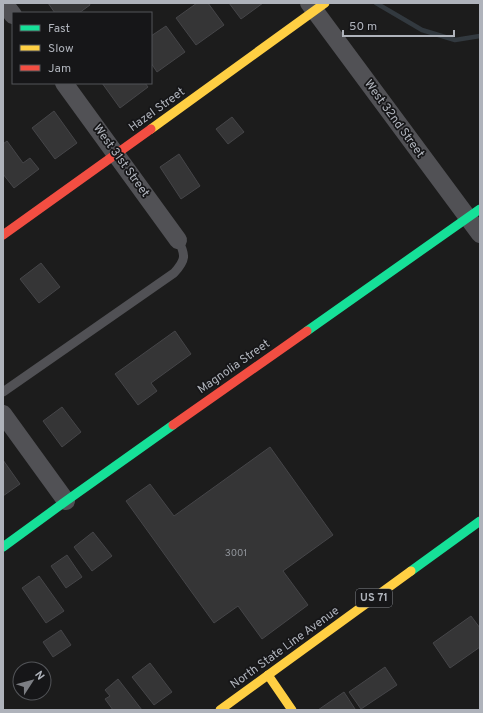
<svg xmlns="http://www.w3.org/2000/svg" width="483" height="713" font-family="Overpass,sans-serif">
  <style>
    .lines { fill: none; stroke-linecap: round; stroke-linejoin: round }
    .stream { stroke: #32393f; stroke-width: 4.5 }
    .building { fill: #353536; stroke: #454548 }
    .lane { stroke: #515155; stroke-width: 9 }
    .street { stroke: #515155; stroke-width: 18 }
    .fast { stroke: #16e098; stroke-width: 9 }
    .slow { stroke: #ffcf43; stroke-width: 9 }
    .jam { stroke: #f24e42; stroke-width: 9 }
    .labels { text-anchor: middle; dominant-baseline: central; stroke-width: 3.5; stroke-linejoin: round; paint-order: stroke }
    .number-label { font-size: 10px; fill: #90949a }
    .shield { fill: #161618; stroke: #81848a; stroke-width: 1 }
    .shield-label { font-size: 11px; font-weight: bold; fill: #afb3bb }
    .street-label { font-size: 12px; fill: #afb3bb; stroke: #161618 }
  </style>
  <rect width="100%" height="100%" fill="#1c1c1c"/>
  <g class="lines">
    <path class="stream" d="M376,3l46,27 33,10 25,-4"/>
  </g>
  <g class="building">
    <path d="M48,3h41l1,2 -11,8h-24z"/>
    <path d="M197,3h11l16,22 -28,20 -20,-27z"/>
    <path d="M229,3h34l-22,16z"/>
    <path d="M166,26l19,26 -28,20 -6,-9v-27z"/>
    <path d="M102,83h43l3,4 -28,21z"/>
    <path d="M54,111l23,32 -22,16 -23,-31z"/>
    <path d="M232,117l12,15 -16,12 -12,-15z"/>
    <path d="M7,141l16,22 7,-5 9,11 -25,19 -11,-14v-30z"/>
    <path d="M179,154l21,32 -19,13 -21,-32z"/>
    <path d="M41,263l19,24 -21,16 -19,-24z"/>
    <path d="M175,331l16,23 -40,29 6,8 -19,14 -23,-31z"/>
    <path d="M62,407l19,25 -19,15 -19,-26z"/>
    <path d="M270,447l63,88 -50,36 25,34 -46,34 -24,-33 -24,17 -88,-122 24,-17 24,32z"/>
    <path d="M3,460l17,24 -17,12z"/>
    <path d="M93,532l19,24 -20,15 -18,-24z"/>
    <path d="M67,555l15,22 -16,11 -15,-22z"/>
    <path d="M39,576l25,35 -18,12 -24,-35z"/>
    <path d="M471,616l9,12v19l-30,21 -17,-25z"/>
    <path d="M61,630l10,15 -18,12 -10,-15z"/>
    <path d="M150,663l22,29 -18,13 -22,-28z"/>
    <path d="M385,667l12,18 -36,24 -12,-17z"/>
    <path d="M118,679l24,31h-29l-8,-11 5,-3 -5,-6z"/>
    <path d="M344,692l11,17 -1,1h-36z"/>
  </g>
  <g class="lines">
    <path class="lane" d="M3,392l171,-119c12,-13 12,-18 4,-33"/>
    <g class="street">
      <path d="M4,3l9,12"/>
      <path d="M309,3l171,231"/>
      <path d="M64,83l114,157"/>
      <path d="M3,414l63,87"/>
    </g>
    <g class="fast">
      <path d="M307,331l173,-122"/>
      <path d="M3,547l63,-46 107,-76"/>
      <path d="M411,571l69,-50"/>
    </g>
    <g class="slow">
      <path d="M151,129l174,-126"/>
      <path d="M268,675l24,35"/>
      <path d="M220,710l191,-139"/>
    </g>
    <g class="jam">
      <path d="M3,235l148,-106"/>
      <path d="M173,425l134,-94"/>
    </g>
  </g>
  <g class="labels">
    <g class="number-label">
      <text x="236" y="553">3001</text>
    </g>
    <rect class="shield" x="356" y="589" width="36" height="18" rx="3"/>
    <g class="shield-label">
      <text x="374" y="598">US 71</text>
    </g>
    <g class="street-label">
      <text transform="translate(157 110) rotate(-36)">Hazel Street</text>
      <text transform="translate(394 119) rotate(54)">West 32nd Street</text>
      <text transform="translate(121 161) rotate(54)">West 31st Street</text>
      <text transform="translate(234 367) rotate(-35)">Magnolia Street</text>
      <text transform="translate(285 648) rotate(-36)">North State Line Avenue</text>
    </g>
  </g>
  <rect width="483" height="713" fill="none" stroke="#afb3bb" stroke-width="8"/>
  <rect x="12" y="12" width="140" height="72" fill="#161618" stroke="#535559"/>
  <rect x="20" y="25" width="20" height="6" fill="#16e098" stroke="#535559"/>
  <text x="48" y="32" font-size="12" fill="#afb3bb">Fast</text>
  <rect x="20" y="45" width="20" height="6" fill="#ffcf43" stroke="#535559"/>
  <text x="48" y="52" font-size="12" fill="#afb3bb">Slow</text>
  <rect x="20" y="65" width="20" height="6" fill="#f24e42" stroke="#535559"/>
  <text x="48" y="72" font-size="12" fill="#afb3bb">Jam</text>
  <g transform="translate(32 681) rotate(54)"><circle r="19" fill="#161618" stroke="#535559"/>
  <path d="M0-3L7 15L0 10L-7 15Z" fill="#7c7e83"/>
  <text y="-6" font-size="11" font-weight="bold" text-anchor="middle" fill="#afb3bb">N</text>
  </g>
  <path d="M343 30v6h111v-6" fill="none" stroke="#afb3bb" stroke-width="2"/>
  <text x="349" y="30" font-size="12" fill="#afb3bb" stroke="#161618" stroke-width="3" paint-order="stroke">50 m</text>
</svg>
